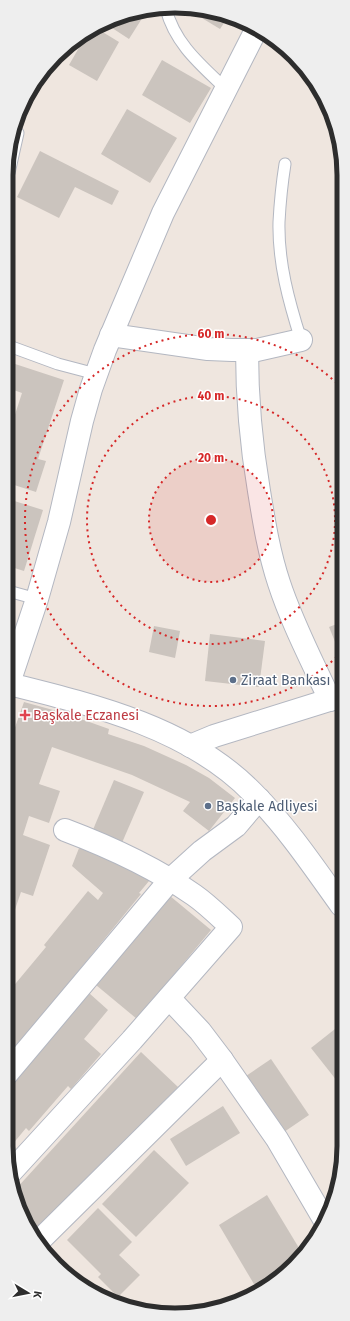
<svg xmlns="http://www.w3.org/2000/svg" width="350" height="1321" font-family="'Fira Sans',sans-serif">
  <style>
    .building { fill: #cbc4be }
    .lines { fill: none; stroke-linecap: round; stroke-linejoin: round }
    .lane-casing { stroke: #b3b7c1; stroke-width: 13 }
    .street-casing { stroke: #b3b7c1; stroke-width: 24 }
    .lane { stroke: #fff; stroke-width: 11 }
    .street { stroke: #fff; stroke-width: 22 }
    .ring { fill: none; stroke: #d62828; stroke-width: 2; stroke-dasharray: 2 4 }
    .service-dot { fill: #5c6f8a; stroke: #fff; stroke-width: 1.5 }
    .health-dot { fill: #e0444e; stroke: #fff; stroke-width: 1.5 }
    .labels { text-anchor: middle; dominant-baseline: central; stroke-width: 3; stroke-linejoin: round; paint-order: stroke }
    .service-label { font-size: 14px; fill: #4e5e75; stroke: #fff; text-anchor: start }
    .health-label { font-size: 14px; fill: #be3a42; stroke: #fff; text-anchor: start }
    .rim { fill: none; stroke: #2d2d2d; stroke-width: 5 }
    .centre { fill: #d62828; stroke: #fff; stroke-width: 2 }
    .ring-label { font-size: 12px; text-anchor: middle; font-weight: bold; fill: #d62828; stroke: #fff; stroke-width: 3; stroke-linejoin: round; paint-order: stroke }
  </style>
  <rect width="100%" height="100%" fill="#efe6df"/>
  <g class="building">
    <path d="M142,9l-5,8 4,3 -12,19 -23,-15z"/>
    <path d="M187,9h21l20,8 -8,12z"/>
    <path d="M96,28l23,14 -22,39 -28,-16 19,-33z"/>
    <path d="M162,60l49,28 -21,35 -48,-28z"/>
    <path d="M127,109l50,29 -27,45 -49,-29z"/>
    <path d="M40,151l79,40 -7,14 -37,-18 -16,31 -42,-21z"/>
    <path d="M9,362l55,18 -26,79 8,2 -10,31 -28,-9v-47l14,-43 -14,-5z"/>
    <path d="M8,499l35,11 -19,61 -16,-5z"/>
    <path d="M342,622v37l-13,-32z"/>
    <path d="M154,626l26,5 -5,27 -26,-6z"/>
    <path d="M210,634l55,7 -6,46 -54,-6z"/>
    <path d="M24,702l40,11 45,16 -1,5 36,12 42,19 23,13 26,20 -26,33 -26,-20 7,-9 -58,-27 -80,-28 -13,37 21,7 -11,32 -20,-7 -6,19 27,10 -17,51 -12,-4 -14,41v-183z"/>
    <path d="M114,780l30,12 -23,53 -29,-13z"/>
    <path d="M81,843l47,20 21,18 -10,12 2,1 -135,166v-65l40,-48 -2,-2 44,-54 10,9 5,-7 -31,-27z"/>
    <path d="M170,896l41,34 -74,89 -41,-34z"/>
    <path d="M89,993l19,17 -24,29 17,15 -30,35 -3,-3 -39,45 -3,-3 -19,23 -1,-60z"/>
    <path d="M335,1029l6,8v49l-30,-38z"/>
    <path d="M141,1052l37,35 -146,145 -13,-22 -4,-20z"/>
    <path d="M271,1059l38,56 -25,17 -38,-56z"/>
    <path d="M223,1106l17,27 -54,33 -16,-27z"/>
    <path d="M154,1150l35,33 -53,54 -34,-33z"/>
    <path d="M267,1195l35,58 -24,27 -20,11 -39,-66z"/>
    <path d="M98,1208l34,34 -13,13 21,20 -22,22 -20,-20 3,-3 -34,-34z"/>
  </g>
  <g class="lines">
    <defs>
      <g id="lane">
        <path d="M166,9c9,35 35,56 60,80"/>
        <path d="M285,164c-3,19 -5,39 -6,58 -1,41 10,80 22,118"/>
        <path d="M9,173l9,-40"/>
        <path d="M9,346l49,18 38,10"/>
        <path d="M8,591l29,8"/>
      </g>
      <g id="street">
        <path d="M111,335l97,14 24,1h25l44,-10"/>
        <path d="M247,350c0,48 4,94 12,141 5,31 10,62 20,92 13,40 33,78 51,117"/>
        <path d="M9,684c85,21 181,44 244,109 34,34 60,73 88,112"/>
        <path d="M7,689l30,-90 22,-77 23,-101 9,-32 14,-39 58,-137 94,-185"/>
        <path d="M190,746l24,-10 128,-40"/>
        <path d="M169,998l31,33 22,29 55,79 48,82"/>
        <path d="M6,1075l164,-195 32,-29 34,-25 23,-27"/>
        <path d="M11,1172l121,-132 99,-113c-12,-11 -24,-23 -37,-32 -40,-28 -84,-48 -129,-65"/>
        <path d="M38,1242l184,-182"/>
      </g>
    </defs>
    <use href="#lane" class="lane-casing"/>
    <use href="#street" class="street-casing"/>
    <use href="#lane" class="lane"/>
    <use href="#street" class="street"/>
  </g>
  <circle cx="211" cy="520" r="62" fill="#d62828" fill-opacity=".12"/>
  <g class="ring">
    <circle cx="211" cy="520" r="62"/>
    <circle cx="211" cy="520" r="124"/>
    <path d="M341 653A186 186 0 1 1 341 387"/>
  </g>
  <g class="service-dot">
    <circle cx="233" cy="680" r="4"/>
    <circle cx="208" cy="806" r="4"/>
  </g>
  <path class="health-dot" d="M23 709h4v4h4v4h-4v4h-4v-4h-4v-4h4z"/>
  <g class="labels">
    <g class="service-label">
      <text x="241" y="680">Ziraat Bankası</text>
      <text x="216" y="806">Başkale Adliyesi</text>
    </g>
    <g class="health-label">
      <text x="33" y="715">Başkale Eczanesi</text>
    </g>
  </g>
  <path d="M0 0H350V1321H0ZM175 13H175A162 162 0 0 1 337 175V1146A162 162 0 0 1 175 1308H175A162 162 0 0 1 13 1146V175A162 162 0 0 1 175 13Z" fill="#eee" fill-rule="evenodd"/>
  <path class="rim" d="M175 13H175A162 162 0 0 1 337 175V1146A162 162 0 0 1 175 1308H175A162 162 0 0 1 13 1146V175A162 162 0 0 1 175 13Z"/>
  <circle cx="211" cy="520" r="6" class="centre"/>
  <g class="ring-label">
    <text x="211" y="338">60 m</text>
    <text x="211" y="400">40 m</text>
    <text x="211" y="462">20 m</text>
  </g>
  <g transform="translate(28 1293) rotate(100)" stroke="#ffffff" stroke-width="3" paint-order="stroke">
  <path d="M0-3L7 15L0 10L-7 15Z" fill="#2d2d2d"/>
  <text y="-6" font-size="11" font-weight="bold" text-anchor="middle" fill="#2d2d2d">K</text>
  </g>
</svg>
